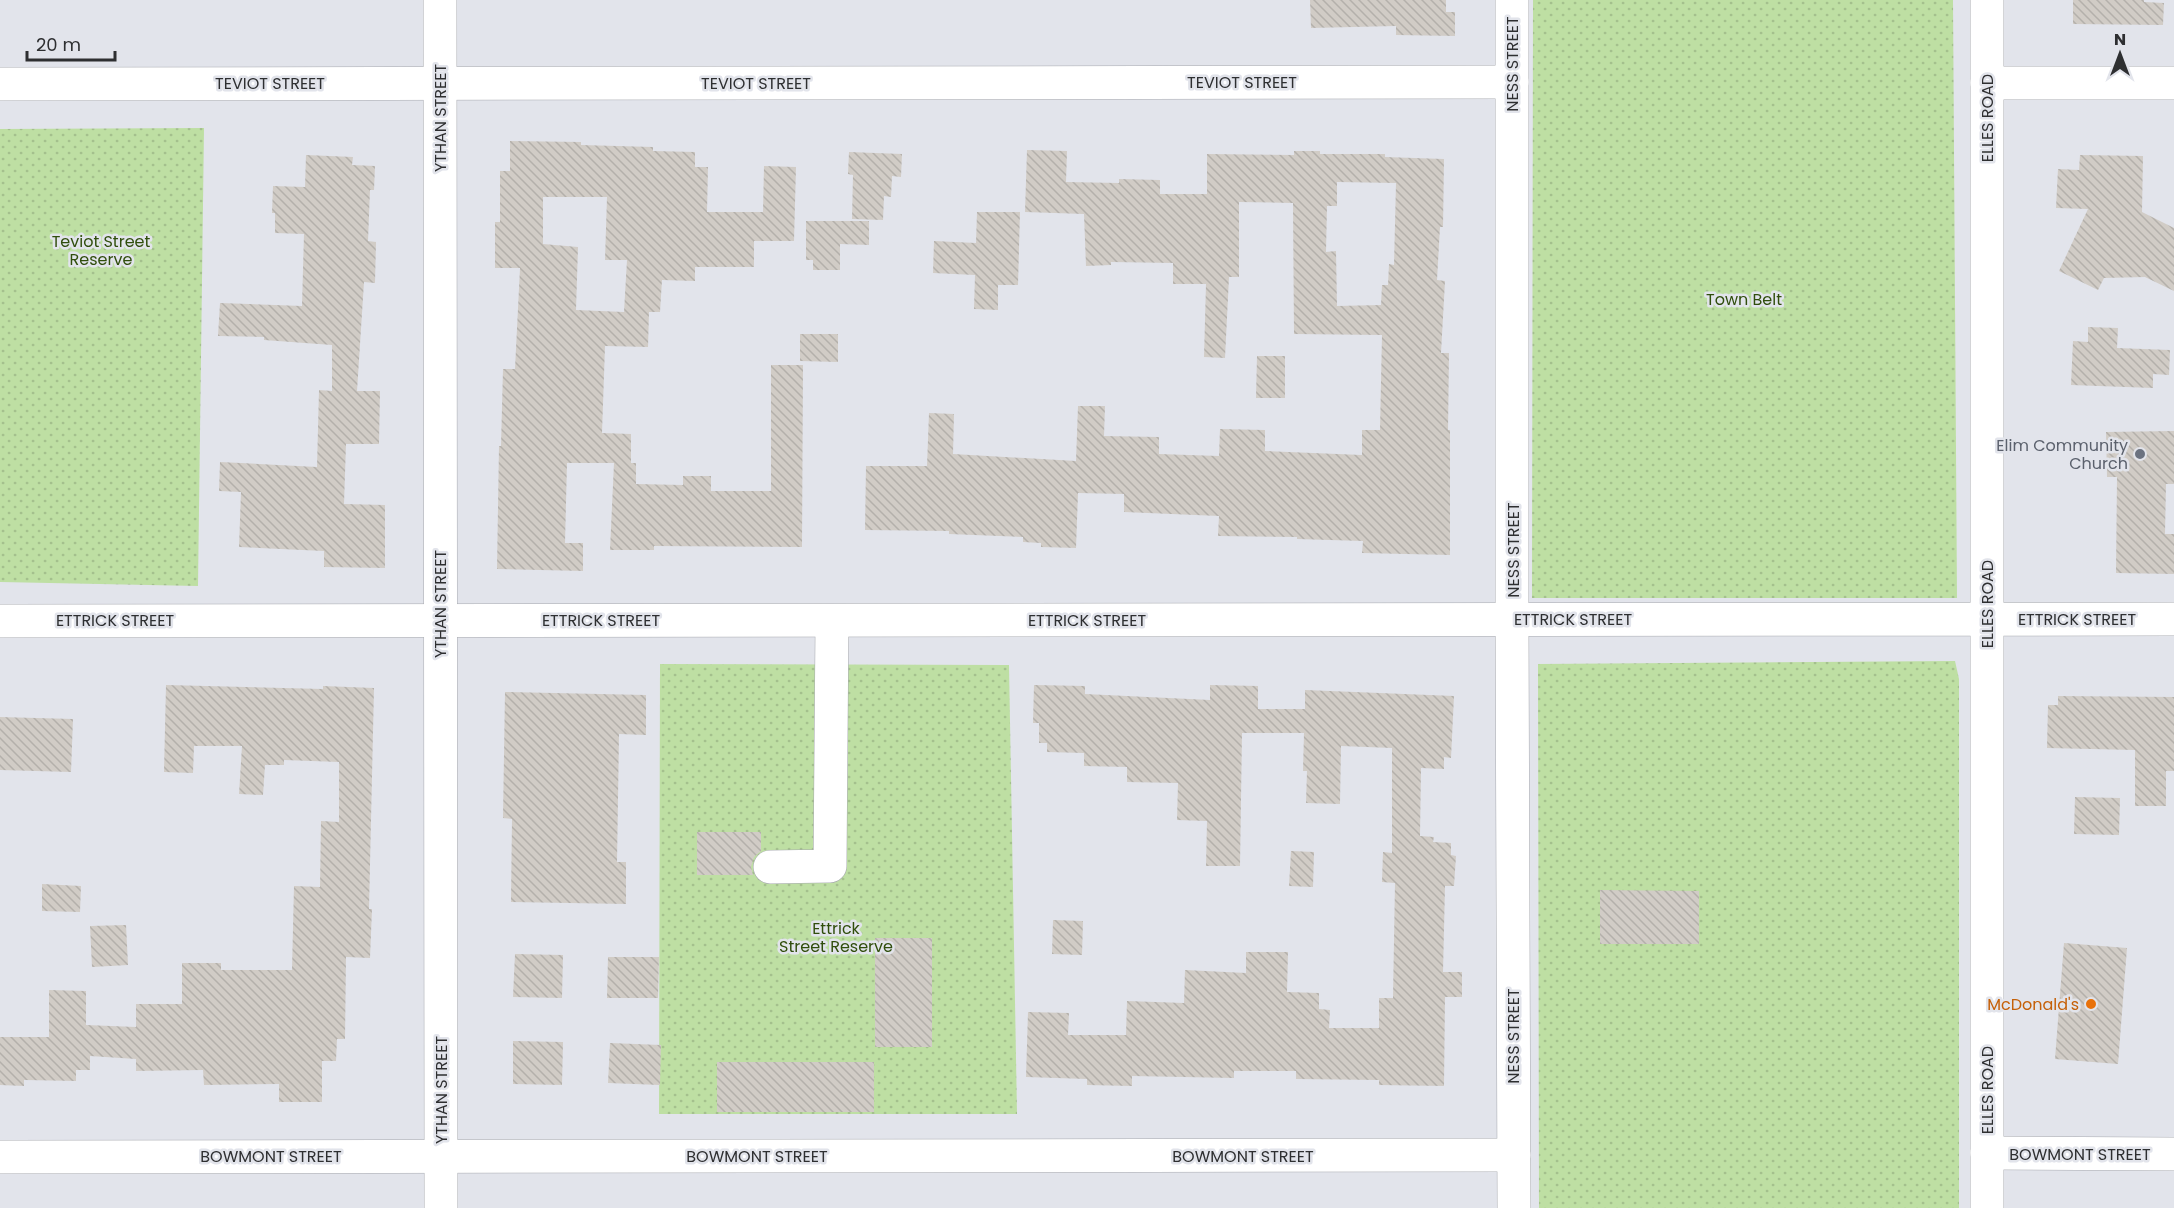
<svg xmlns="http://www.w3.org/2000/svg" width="2174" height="1208" font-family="Poppins,sans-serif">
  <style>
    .park { fill: url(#park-dots) }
    .building { fill: url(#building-back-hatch); fill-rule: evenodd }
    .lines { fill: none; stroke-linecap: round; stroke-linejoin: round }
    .minor-casing { stroke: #a6a8ae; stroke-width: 34 }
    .major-casing { stroke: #a6a8ae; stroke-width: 34 }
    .minor { stroke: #fff; stroke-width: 33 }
    .major { stroke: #fff; stroke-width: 33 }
    .worship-dot { fill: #6b7280; stroke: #e2e4eb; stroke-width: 2 }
    .food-dot { fill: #e8710a; stroke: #e2e4eb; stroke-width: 2 }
    .labels { text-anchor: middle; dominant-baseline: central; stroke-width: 5; stroke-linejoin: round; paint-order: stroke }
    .street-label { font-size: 16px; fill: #2e2f31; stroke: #e2e4eb }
    .park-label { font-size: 16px; fill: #304e0c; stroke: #e2e4eb }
    .worship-label { font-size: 16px; fill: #5b616d; stroke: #e2e4eb; text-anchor: end }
    .food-label { font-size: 16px; fill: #c56008; stroke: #e2e4eb; text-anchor: end }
  </style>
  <defs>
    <pattern id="park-dots" width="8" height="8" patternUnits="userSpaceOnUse" patternTransform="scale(1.5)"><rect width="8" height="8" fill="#bedfa3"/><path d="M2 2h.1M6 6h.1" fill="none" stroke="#a4c08d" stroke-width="1.8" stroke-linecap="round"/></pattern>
    <pattern id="building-back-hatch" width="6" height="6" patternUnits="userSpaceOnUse" patternTransform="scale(1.5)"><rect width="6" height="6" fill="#d1ccc6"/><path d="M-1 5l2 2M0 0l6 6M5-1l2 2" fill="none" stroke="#b4b0ab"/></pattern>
  </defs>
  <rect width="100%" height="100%" fill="#e2e4eb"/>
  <g class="park">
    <path d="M1533,0h420l4,598h-425z"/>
    <path d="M204,128l-6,458 -198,-4v-453z"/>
    <path d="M1955,661l4,18v529h-420l-1,-544z"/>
    <path d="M660,664l349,1 8,449h-358z"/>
  </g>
  <g class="building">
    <path d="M1310,0h136v12h9v24l-59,-1v-9l-85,2z"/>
    <path d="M2073,0h71v2l20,1 -1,22 -90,-1z"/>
    <path d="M510,141l71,1v3l72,2v4l42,1v15h13l-1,45h56l1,-46 32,1 -2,74h-40v26h-59v14l-33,-1 -2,32h-11l-1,35 -43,-1 -3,87 29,1v29h-64l-2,80h18v28l-86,-2 2,-123h2l2,-77h12l5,-101h-25v-46h5v-51h10zM543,197h64l-2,63h22l-3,52 -48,-2 2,-63 -35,-3z"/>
    <path d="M1027,150l40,1 -1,31 53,1v-4l41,1v14h47v-40l87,1v-4h26v3h65v3l59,2 -1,68h-3l-3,53 8,1 -4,72h8l-1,77h2v125l-88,-2 1,-12 -66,-2v-2l-79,-1 1,-20 -95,-4v-18l-46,-1 -2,55 -35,-1v-4l-18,-1v-5l-74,-3v-3l-84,-1 1,-64h61l2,-53 25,1 -1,40 123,7 2,-55h27l-1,30 55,1v17l60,2 1,-27 45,1v21l97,4v-25h18l2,-95 -88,-1 -1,-131 -54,-1v75h-10l-4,81 -21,-1 2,-73h-33v-21l-62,-1v3l-25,1 -2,-52 -59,-2zM1337,182l59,1 -2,82 -5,-1 -1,21h-6l-1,20 -44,1 -1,-55 -10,1 1,-46h10z"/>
    <path d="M849,152l53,2 -1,23 -9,-1 -1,21 -7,-1 -1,24 -31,-1 1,-44 -5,-1z"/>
    <path d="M306,155l47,2 -1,8 23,1 -1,24h-4l-2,51 8,1 -1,41 -11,-1 -7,109h23l-1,53h-33l-2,60 41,1v63l-61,-1v-16l-85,-4 2,-55 -22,-1 1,-29 97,5 2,-77 13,1v-46l-68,-5v-3l-46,-1 2,-33 82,3 2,-72 -29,-1v-20h-3l1,-27 32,1z"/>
    <path d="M2080,155l63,1 -1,56 32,16v63l-29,-14 -41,1 -6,12 -39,-19 29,-62 -32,-1 2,-39 21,1z"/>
    <path d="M977,212h43l-2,73h-20v25l-24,-1 1,-34 -42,-2 1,-32 42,2z"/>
    <path d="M806,221h63v24l-29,-1v26h-27v-10h-7z"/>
    <path d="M2088,327l30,1 -1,20 53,2 -1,25 -16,-1v14l-82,-3 2,-44 15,1z"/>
    <path d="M800,334h38v28l-38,-1z"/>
    <path d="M1257,356h28v42h-29z"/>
    <path d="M771,365h32l-1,182 -148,-1v4h-44l4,-87h22v21l47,1v-9h28v15h60z"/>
    <path d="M2174,431v53h-8l-1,50h9v40l-58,-1 1,-96h-10l-1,-45z"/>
    <path d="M166,685l157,4v-3l51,2 -5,221h3l-2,49 -24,-1 -1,82h-8l-1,22h-14v41h-43v-18l-75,1 -1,-15 -67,1v-12l-46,-3v14h-14v11l-52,-1v6l-24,-1v-48h49v-47l37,1v34l50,2v-23h46v-41h39v7h71l2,-84 26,1 1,-66 18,1v-60l-55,-2v5h-19l-2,30 -24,-1 3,-48h-48l-1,27 -29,-1z"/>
    <path d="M1034,685l51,1v8l125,6v-15l48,1v23h47v-19l149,6 -3,62 -7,-1v12l-23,-1 -1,68 14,1 -1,5 18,1v12l5,1 -2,30h-9l-2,86h19v25h-17l-1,89 -65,-1v-5l-83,-1v-8h-62v7l-102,-2v10l-45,-1v-6l-61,-2 2,-65 41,1 -1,22h58l1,-34 57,2 1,-33 61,3v-21h42l-1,40 32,1v16l11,1 -1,18h50v-30h14l2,-115 -13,-1 1,-30 9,1v-105l-51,-2 -1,58 -34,-1 1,-32h-4l1,-38h-62l-2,133h-34l1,-45 -30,-1 1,-37 -51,-1v-15l-43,-1v-13l-37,-1v-9h-8v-20h-6z"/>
    <path d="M505,692l141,3v40l-27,-1 -2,128h9v42l-115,-2 1,-83 -9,-1z"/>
    <path d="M2058,696l116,1v74h-8v35h-31v-56l-88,-2 1,-43h10z"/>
    <path d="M0,717l73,2 -2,53 -71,-2z"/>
    <path d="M2075,797l45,1 -1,37 -45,-1z"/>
    <path d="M697,832h64v19l-7,6 -3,10 2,8h-56z"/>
    <path d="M1291,851l23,1 -1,35 -24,-1z"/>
    <path d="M42,884l39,2 -1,26 -38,-1z"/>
    <path d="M1600,890l99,1v53h-99z"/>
    <path d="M1053,920l30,1 -1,34 -30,-1z"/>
    <path d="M126,925l2,40 -36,2 -2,-41z"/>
    <rect x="875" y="938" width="57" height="109"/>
    <path d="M2064,943l63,5 -9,116 -63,-5z"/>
    <path d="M515,954l48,1 -1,43 -49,-1z"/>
    <path d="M608,957h51l-1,41h-51z"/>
    <path d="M513,1041l50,1 -1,43 -49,-1z"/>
    <path d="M610,1043l51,2 -1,40 -52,-2z"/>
    <rect x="717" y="1062" width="157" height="50"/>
  </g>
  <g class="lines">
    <defs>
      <g id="minor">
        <path d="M440,0l1,1208"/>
        <path d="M1512,0v619l2,589"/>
        <path d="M1987,83h187"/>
        <path d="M0,84l1512,-2"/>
        <path d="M0,621l2174,-2"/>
        <path d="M770,867l60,-1 2,-245"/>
        <path d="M1987,1153l187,1"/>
        <path d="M0,1157l1514,-2"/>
      </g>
      <path id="major" d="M1987,0v1208"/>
    </defs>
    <use href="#minor" class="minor-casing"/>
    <use href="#major" class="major-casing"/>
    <use href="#minor" class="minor"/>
    <use href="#major" class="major"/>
  </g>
  <circle class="worship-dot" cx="2140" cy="454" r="6"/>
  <circle class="food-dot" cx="2091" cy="1004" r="6"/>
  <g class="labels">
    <g class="street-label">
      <text transform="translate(1512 64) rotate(-90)">NESS STREET</text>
      <text x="1242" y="82">TEVIOT STREET</text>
      <text x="270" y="83">TEVIOT STREET</text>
      <text x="756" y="83">TEVIOT STREET</text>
      <text transform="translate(440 118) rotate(-90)">YTHAN STREET</text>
      <text transform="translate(1987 118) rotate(-90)">ELLES ROAD</text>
      <text transform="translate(1513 550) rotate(-90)">NESS STREET</text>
      <text transform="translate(440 604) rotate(-90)">YTHAN STREET</text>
      <text transform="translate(1987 604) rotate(-90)">ELLES ROAD</text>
      <text x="1573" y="619">ETTRICK STREET</text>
      <text x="2077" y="619">ETTRICK STREET</text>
      <text x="115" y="620">ETTRICK STREET</text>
      <text x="601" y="620">ETTRICK STREET</text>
      <text x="1087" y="620">ETTRICK STREET</text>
      <text transform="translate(1513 1036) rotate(-90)">NESS STREET</text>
      <text transform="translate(441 1090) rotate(-90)">YTHAN STREET</text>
      <text transform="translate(1987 1090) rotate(-90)">ELLES ROAD</text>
      <text x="2080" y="1154">BOWMONT STREET</text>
      <text x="271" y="1156">BOWMONT STREET</text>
      <text x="757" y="1156">BOWMONT STREET</text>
      <text x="1243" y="1156">BOWMONT STREET</text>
    </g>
    <g class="park-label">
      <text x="101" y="241">Teviot Street<tspan x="101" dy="18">Reserve</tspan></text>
      <text x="1744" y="299">Town Belt</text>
      <text x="836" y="928">Ettrick<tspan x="836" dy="18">Street Reserve</tspan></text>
    </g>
    <g class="worship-label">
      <text x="2128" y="445">Elim Community<tspan x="2128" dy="18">Church</tspan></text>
    </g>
    <g class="food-label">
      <text x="2079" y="1004">McDonald's</text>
    </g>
  </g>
  <g transform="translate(2120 54)" stroke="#e2e4eb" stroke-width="4.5" paint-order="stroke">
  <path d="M0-4.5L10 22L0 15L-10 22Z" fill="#2e2f31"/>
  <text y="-9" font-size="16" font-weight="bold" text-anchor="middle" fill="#2e2f31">N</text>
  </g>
  <path d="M27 51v9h88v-9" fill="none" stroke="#2e2f31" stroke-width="3"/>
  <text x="36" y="51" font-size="18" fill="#2e2f31" stroke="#e2e4eb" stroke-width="4.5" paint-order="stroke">20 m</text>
</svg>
